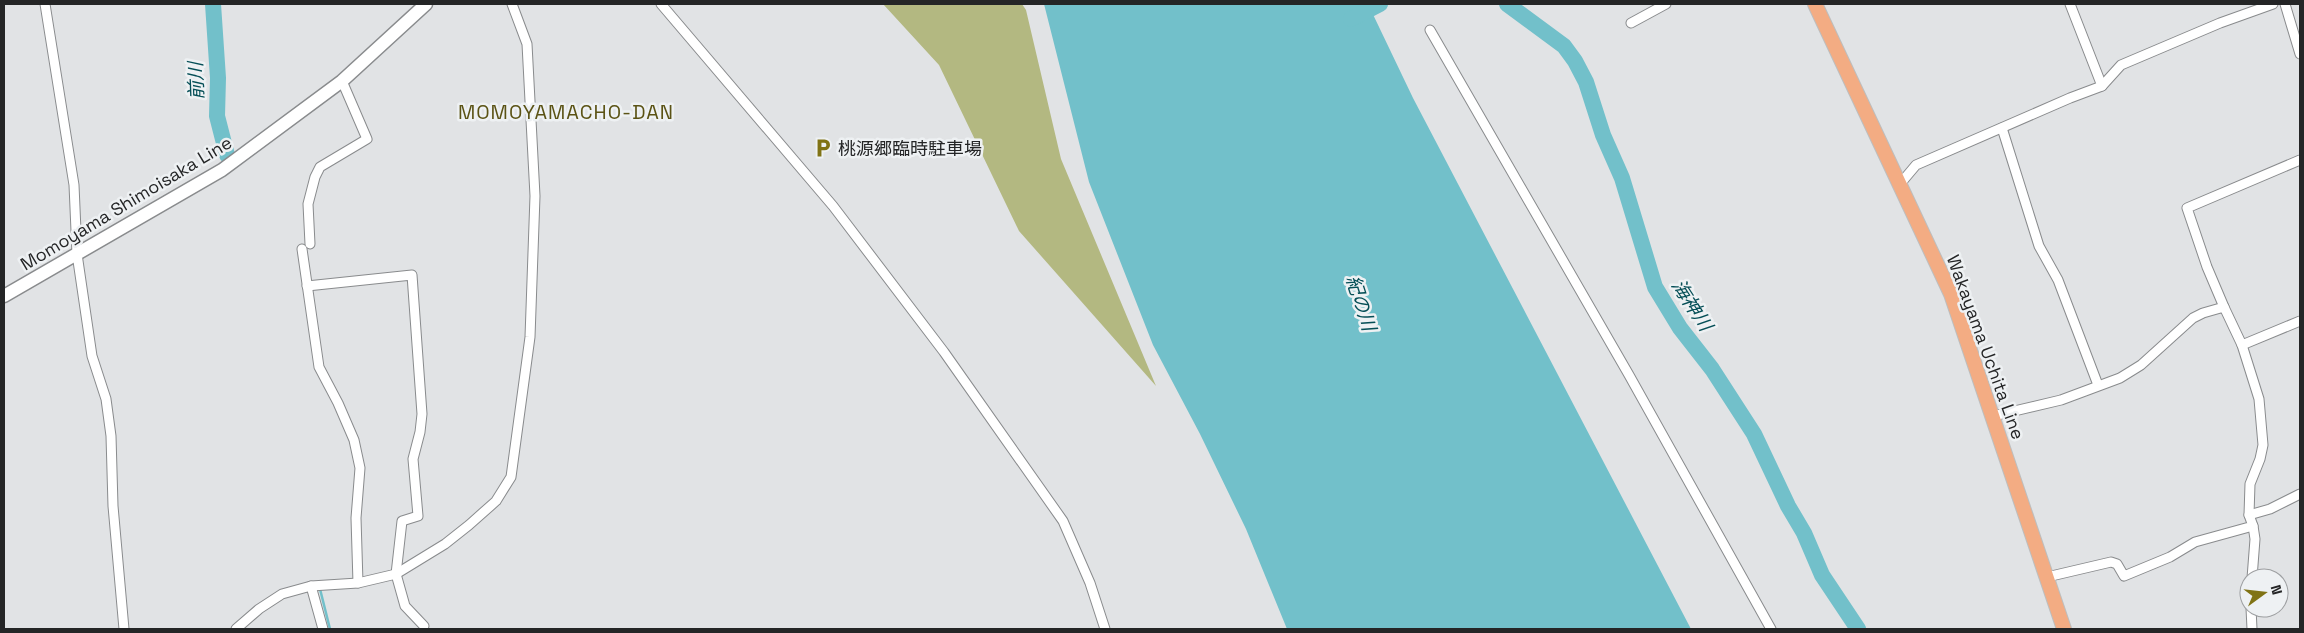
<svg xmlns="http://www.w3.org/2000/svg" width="2304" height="633" font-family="'Space Grotesk','Noto Sans JP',sans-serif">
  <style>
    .grass { fill: #b3b881 }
    .water { fill: #72c0ca }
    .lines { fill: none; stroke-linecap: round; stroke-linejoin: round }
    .stream { stroke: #72c0ca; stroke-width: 2.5 }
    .river { stroke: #72c0ca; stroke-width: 16 }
    .street-casing { stroke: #898b8d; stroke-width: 11 }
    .secondary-casing { stroke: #898b8d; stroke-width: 15 }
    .primary-casing { stroke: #bdbebe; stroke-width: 16 }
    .street { stroke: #fff; stroke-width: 9 }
    .secondary { stroke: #fff; stroke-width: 12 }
    .primary { stroke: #f3ac83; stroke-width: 14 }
    .labels { text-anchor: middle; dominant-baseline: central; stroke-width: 5; stroke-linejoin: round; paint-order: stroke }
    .poi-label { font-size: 18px; fill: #242526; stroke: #eef1f3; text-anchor: start }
    .street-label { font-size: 18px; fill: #242526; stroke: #eef1f3 }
    .water-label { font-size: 19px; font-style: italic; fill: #064f57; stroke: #eef1f3 }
    .quarter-label { font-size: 20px; letter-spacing: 1px; fill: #5b5315; stroke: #eef1f3 }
  </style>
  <rect width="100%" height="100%" fill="#e1e3e5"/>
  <path class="grass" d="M883,4h139l4,6 35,149 95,227 -137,-155 -80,-166z"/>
  <path class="water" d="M1044,4h324l45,94 278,531h-404l-41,-100 -46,-95 -47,-89 -64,-163z"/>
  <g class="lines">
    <path class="stream" d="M320,589l10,40"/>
    <g class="river">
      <path d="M213,4l5,74 -1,38 10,39"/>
      <path d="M1507,4l57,42 11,15 11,21 17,53 19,43 33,109 25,41 32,41 42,65 34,72 16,27 18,42 36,54"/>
      <path d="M1351,19l29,-15"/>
    </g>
    <defs>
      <g id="street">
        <path d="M45,4l29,181 3,69 15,102 14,43 5,37 2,70 11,123"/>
        <path d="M661,4l172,202 111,146 119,169 27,62 15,46"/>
        <path d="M2070,4l32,82"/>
        <path d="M2285,4l15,50"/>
        <path d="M1631,23l35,-19"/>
        <path d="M1430,30l199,345 142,254"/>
        <path d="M2002,128l37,118 19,34 40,105"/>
        <path d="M1900,184l16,-19 154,-67 32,-12 19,-21 99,-42 53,-19"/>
        <path d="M310,244l-2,-40 7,-27 5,-10 47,-28 -25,-58"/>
        <path d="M302,249l17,118 19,36 16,37 6,28 -4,50 2,65"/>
        <path d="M307,286l105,-11 10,139 -2,18 -7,27 5,57 -16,5 -6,53 9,32 19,20"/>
        <path d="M2224,307l-17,-40 -20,-59 113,-48"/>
        <path d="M2242,345l17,54 4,46 -3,14 -10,25 -1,31"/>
        <path d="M1993,416l68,-16 59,-22 21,-13 52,-47 10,-5 21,-6 18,38 58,-24"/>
        <path d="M2047,577l64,-15 6,2 7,12 46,-19 25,-15 58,-16 -4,-11 21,-6 30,-15"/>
        <path d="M2252,578l3,-39 -2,-13"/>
        <path d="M311,586l12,43"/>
        <path d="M2251,608l1,21"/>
        <path d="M236,629l23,-20 23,-15 29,-8 47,-3 38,-9 49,-30 24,-19 27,-24 15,-24 19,-140 5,-141 -8,-152 -15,-40"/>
      </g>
      <path id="secondary" d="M4,296l218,-126 120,-89 84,-77"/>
      <path id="primary" d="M1815,4l136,290 113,335"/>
    </defs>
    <use href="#street" class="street-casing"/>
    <use href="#secondary" class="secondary-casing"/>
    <use href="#primary" class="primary-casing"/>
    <use href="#street" class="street"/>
    <use href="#secondary" class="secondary"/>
    <use href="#primary" class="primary"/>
  </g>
  <defs>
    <symbol id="parking-bare" viewBox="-9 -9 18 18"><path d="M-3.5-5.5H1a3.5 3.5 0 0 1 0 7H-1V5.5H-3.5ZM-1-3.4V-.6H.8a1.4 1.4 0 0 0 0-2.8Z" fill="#807315" stroke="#eef1f3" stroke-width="2.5" paint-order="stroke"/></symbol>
  </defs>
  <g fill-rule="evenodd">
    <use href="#parking-bare" x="809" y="134" width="28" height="28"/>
  </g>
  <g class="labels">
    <g class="poi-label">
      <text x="838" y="148">桃源郷臨時駐車場</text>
    </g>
    <g class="street-label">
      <text transform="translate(126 203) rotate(-31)">Momoyama Shimoisaka Line</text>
      <text transform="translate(1986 347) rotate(70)">Wakayama Uchita Line</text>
    </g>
    <g class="water-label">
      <text transform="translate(196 81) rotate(-92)">前川</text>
      <text transform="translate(1361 303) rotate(72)">紀の川</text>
      <text transform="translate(1692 305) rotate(57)">海神川</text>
    </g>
    <g class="quarter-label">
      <text x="566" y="112">MOMOYAMACHO-DAN</text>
    </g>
  </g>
  <rect width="2304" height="633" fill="none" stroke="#242526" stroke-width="10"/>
  <g transform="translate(2264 593) rotate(75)"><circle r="24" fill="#eef1f3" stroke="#9d9fa1"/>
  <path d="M0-4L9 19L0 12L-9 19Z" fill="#807315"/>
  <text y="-8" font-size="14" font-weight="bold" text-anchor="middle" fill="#242526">N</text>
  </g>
</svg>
